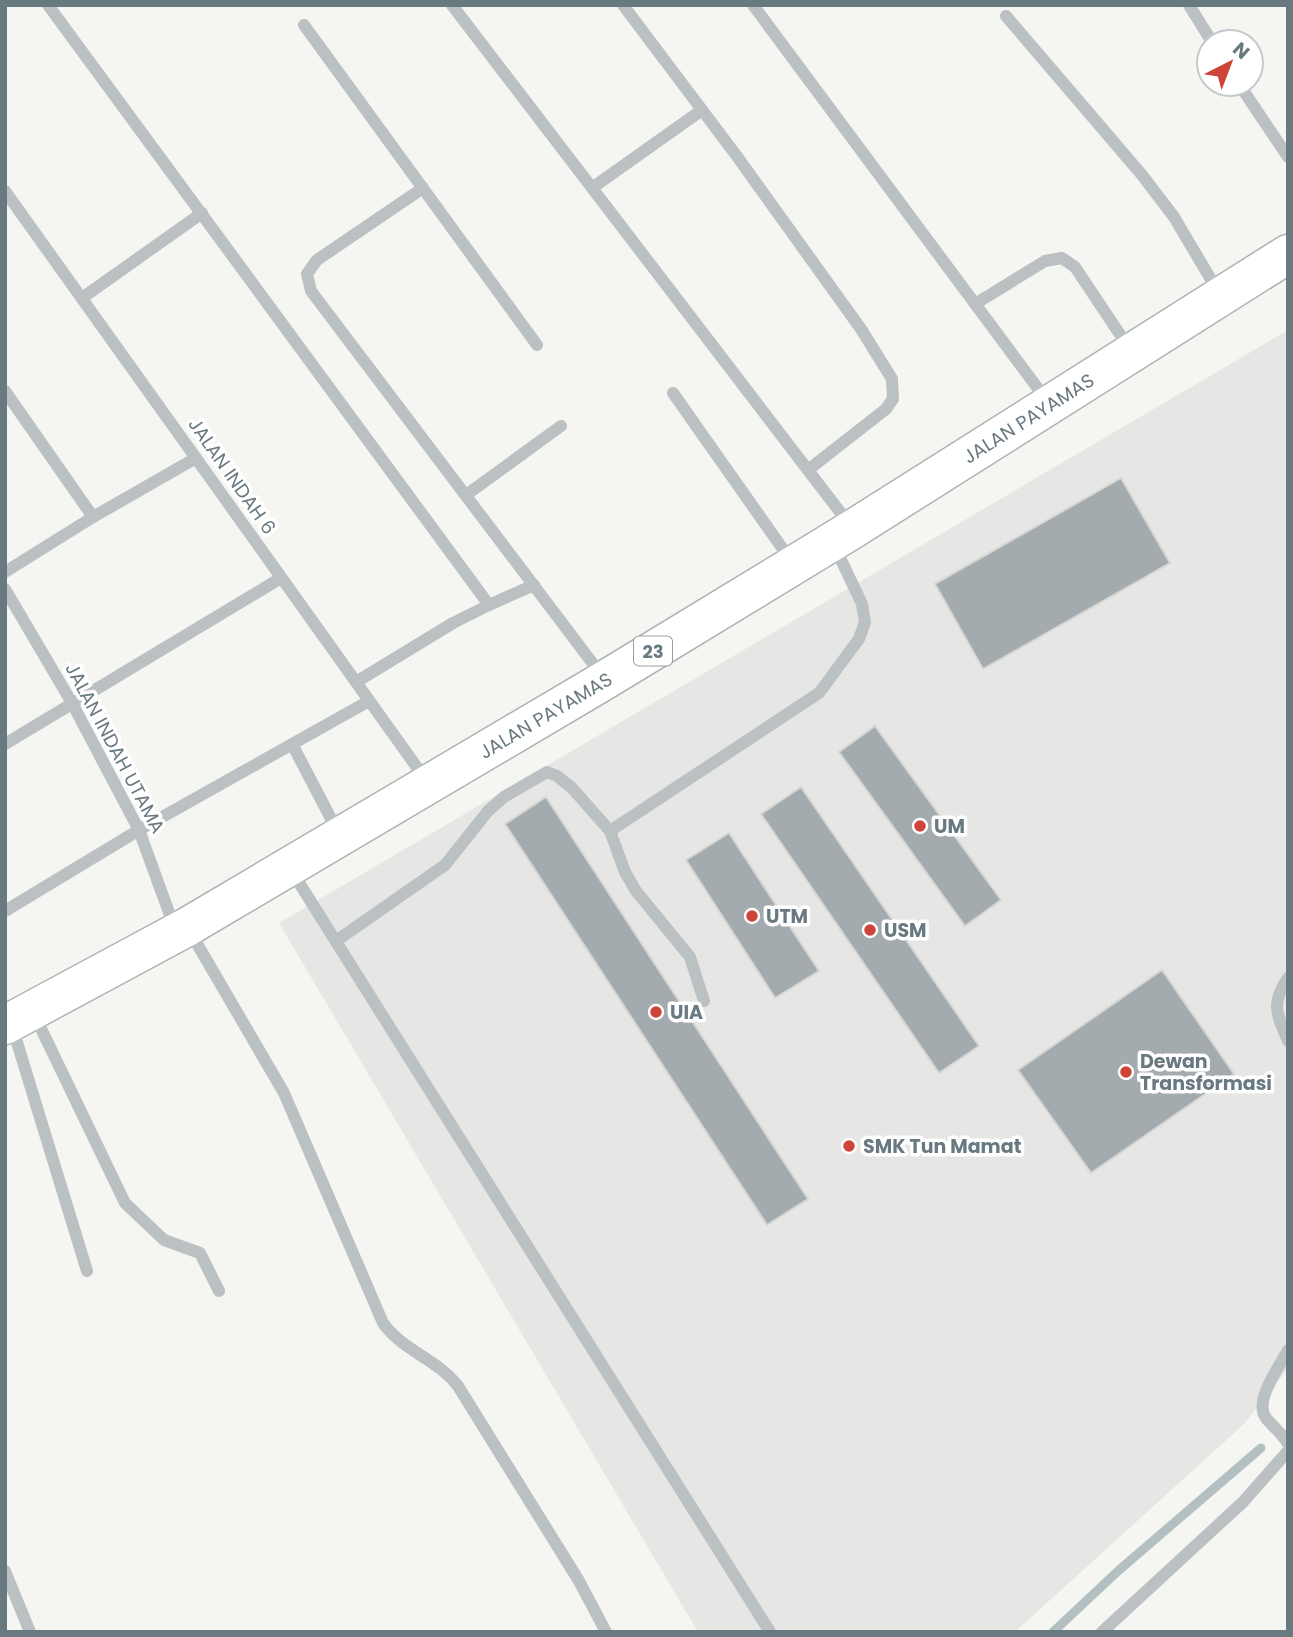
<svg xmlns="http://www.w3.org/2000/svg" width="1293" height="1637" font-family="Poppins,sans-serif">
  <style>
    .built { fill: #e6e6e5 }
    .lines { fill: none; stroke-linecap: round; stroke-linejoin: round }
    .stream { stroke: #b3c0c2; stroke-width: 9 }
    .building { fill: #a3abaf; stroke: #d6d6d5; stroke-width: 2 }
    .highway-casing { stroke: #afb3b5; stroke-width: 41 }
    .minor { stroke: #bbc0c2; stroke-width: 12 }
    .highway { stroke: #fff; stroke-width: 38 }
    .poi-dot { fill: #cf4438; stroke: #fff; stroke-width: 2.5 }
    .labels { text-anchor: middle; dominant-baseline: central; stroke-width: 7; stroke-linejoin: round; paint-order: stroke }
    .shield { fill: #fff; stroke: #95a1a6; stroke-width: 2 }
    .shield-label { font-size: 18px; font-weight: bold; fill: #687980 }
    .street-label { font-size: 19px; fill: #687980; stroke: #fff }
    .poi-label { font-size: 19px; font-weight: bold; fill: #687980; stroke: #fff; text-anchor: start }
  </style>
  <rect width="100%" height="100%" fill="#f5f5f2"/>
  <path class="built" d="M1288,330v1039l-44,55 -229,208h-317l-419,-709z"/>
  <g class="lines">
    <path class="stream" d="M1053,1632l65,-61 143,-123"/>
  </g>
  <g class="building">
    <path d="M1121,478l49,85 -187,106 -48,-85z"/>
    <path d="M875,726l126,174 -36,26 -126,-174z"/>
    <path d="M801,787l178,259 -40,27 -178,-259z"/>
    <path d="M546,797l262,402 -41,26 -262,-401z"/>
    <path d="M729,833l90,138 -44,27 -89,-138z"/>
    <path d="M1162,970l72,104 -143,99 -73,-103z"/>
  </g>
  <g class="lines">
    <defs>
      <g id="highway">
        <path id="s1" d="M5,1025l182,-98 418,-247 248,-151 435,-275"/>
      </g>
    </defs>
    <use href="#highway" class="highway-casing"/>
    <g class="minor">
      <path d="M48,5l441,600 -36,18 -97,59"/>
      <path d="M452,5l398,520"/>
      <path d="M623,5l113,150 125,174 31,50 1,20 -7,10 -78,61"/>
      <path d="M753,5l295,397"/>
      <path d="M1189,5l23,37"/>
      <path d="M1006,16l136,159 32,42 45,76"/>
      <path d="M304,25l233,320"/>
      <path d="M1239,84l49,73"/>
      <path d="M423,188l-106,72 -10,14 4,17 292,386"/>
      <path d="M592,188l110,-78"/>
      <path d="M5,191l421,589"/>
      <path d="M82,298l120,-85"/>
      <path d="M975,304l70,-43 17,-3 13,9 54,81"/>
      <path d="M5,391l88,126"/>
      <path d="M673,393l119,169"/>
      <path d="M466,495l95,-69"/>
      <path d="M5,572l88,-55 103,-59"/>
      <path d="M5,589l67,114 67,127 36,99"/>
      <path d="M489,605l45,-20"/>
      <path d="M5,744l276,-166"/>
      <path d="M292,744l47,90"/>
      <path d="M610,831l209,-138 40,-54 6,-17 -3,-18 -28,-59"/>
      <path d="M291,870l479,762"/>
      <path d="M5,911l134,-81 230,-129"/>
      <path d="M189,930l95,163 99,230c20,28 54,36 75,63l121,195 27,51"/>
      <path d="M336,941l109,-76 43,-54 16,-14 43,-25 10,4 15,12 38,43 15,41 11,19 54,66 14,44"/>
      <path d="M1288,978c-18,26 -11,36 0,63"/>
      <path d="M34,1014l91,189 39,37 36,13 19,38"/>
      <path d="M12,1026l75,245"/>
      <path d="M1288,1350c-8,16 -35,51 -22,68 7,9 17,16 22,26"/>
      <path d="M5,1571l25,61"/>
      <path d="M1102,1632l141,-130 45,-51"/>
    </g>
    <use href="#highway" class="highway"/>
  </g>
  <g class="poi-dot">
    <circle cx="920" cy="826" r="7"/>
    <circle cx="752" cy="916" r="7"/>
    <circle cx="870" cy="930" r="7"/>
    <circle cx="656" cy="1012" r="7"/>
    <circle cx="1126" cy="1072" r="7"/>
    <circle cx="849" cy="1146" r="7"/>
  </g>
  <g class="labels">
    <rect class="shield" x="634" y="636.5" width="38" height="29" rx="5"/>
    <g class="shield-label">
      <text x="653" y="651">23</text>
    </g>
    <g class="street-label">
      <text stroke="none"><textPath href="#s1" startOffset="1190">JALAN PAYAMAS</textPath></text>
      <text transform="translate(232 476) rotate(55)">JALAN INDAH 6</text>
      <text stroke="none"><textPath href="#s1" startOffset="623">JALAN PAYAMAS</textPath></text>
      <text transform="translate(115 748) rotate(62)">JALAN INDAH UTAMA</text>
    </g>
    <g class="poi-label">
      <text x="934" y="826">UM</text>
      <text x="766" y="916">UTM</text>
      <text x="884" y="930">USM</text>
      <text x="670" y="1012">UIA</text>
      <text x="1140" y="1061">Dewan<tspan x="1140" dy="22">Transformasi</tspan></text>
      <text x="863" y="1146">SMK Tun Mamat</text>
    </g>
  </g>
  <rect width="1293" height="1637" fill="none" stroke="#687980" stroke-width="14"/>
  <g transform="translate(1230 63) rotate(42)"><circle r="33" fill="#ffffff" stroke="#c3c9cc" stroke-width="2"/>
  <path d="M0-5L12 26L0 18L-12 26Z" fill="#cf4438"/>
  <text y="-10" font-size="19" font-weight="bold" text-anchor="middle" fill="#687980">N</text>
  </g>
</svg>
